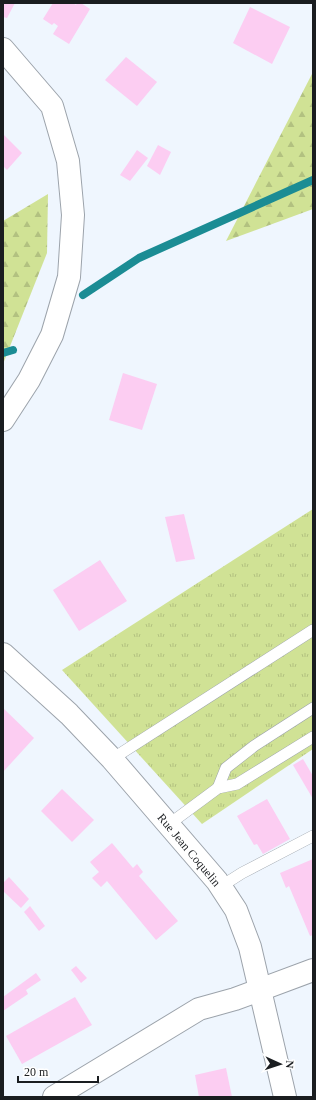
<svg xmlns="http://www.w3.org/2000/svg" width="316" height="1100" font-family="Georgia,serif">
  <style>
    .grass { fill: url(#grass-tufts) }
    .forest { fill: url(#forest-firs) }
    .lines { fill: none; stroke-linecap: round; stroke-linejoin: round }
    .stream { stroke: #1b8c94; stroke-width: 8 }
    .building { fill: #fccdf2 }
    .lane-casing { stroke: #9ca3ab; stroke-width: 12 }
    .street-casing { stroke: #9ca3ab; stroke-width: 24 }
    .lane { stroke: #fff; stroke-width: 11 }
    .street { stroke: #fff; stroke-width: 22 }
    .labels { text-anchor: middle; dominant-baseline: central; stroke-width: 3.5; stroke-linejoin: round; paint-order: stroke }
    .street-label { font-size: 12px; fill: #1a1d20; stroke: #fff }
  </style>
  <defs>
    <pattern id="grass-tufts" width="24" height="20" patternUnits="userSpaceOnUse"><rect width="24" height="20" fill="#d0e295"/><path d="M3 7l-1-3M5 7V3M7 7l1-3M15 17l-1-3M17 17v-4M19 17l1-3" fill="none" stroke="#b2c180"/></pattern>
    <pattern id="forest-firs" width="22" height="20" patternUnits="userSpaceOnUse"><rect width="22" height="20" fill="#d0e295"/><path d="M5 1l3.5 6h-7zM16 11l3.5 6h-7z" fill="#b2c180"/></pattern>
  </defs>
  <rect width="100%" height="100%" fill="#eff6fe"/>
  <path class="grass" d="M313,509v240l-111,75 -140,-154z"/>
  <g class="forest">
    <path d="M313,72v137l-87,32z"/>
    <path d="M48,194l-1,59 -44,111v-143z"/>
  </g>
  <g class="lines">
    <g class="stream">
      <path d="M83,295l56,-37 174,-78"/>
      <path d="M3,353l10,-3"/>
    </g>
  </g>
  <g class="building">
    <path d="M3,3h12l-8,15 -4,-1z"/>
    <path d="M53,3h20l3,2 1,-2h4l9,6 -21,35 -16,-10 5,-8 -4,-3 -2,2 -9,-6z"/>
    <path d="M250,7l40,20 -18,37 -39,-21z"/>
    <path d="M126,57l31,25 -20,24 -32,-26z"/>
    <path d="M3,134l19,19 -15,17 -4,-4z"/>
    <path d="M158,145l13,7 -11,23 -13,-9z"/>
    <path d="M137,150l11,8 -18,23 -10,-6z"/>
    <path d="M123,373l34,11 -15,46 -33,-10z"/>
    <path d="M184,514l11,45 -19,3 -11,-45z"/>
    <path d="M100,560l27,41 -48,30 -26,-41z"/>
    <path d="M3,708l31,30 -31,34z"/>
    <path d="M303,759l10,17v23l-20,-34z"/>
    <path d="M62,789l32,31 -22,22 -31,-31z"/>
    <path d="M267,799l23,40 -27,15 -6,-10 -3,1 -17,-29z"/>
    <path d="M112,843l21,25 4,-4 6,8 -4,4 39,45 -22,19 -49,-59 -6,6 -9,-9 7,-6 -9,-10z"/>
    <path d="M313,859v76l-3,1 -21,-50 -3,2 -6,-15z"/>
    <path d="M9,877l20,22 -8,9 -18,-17v-8z"/>
    <path d="M30,906l15,20 -6,5 -15,-19z"/>
    <path d="M76,966l11,12 -6,5 -10,-13z"/>
    <path d="M36,973l5,7 -15,10 2,4 -25,17v-14z"/>
    <path d="M75,997l17,28 -70,39 -16,-28z"/>
    <path d="M226,1068l6,29h-33l-4,-22z"/>
  </g>
  <g class="lines">
    <defs>
      <g id="lane">
        <path d="M112,759l201,-129"/>
        <path d="M218,788l8,-20 28,-22 59,-38"/>
        <path d="M168,825l50,-37 19,-4 76,-47"/>
        <path d="M220,887l22,-14 71,-37"/>
      </g>
      <g id="street">
        <path d="M3,49l49,57 16,55 5,54 -4,62 -17,58 -23,45 -26,40"/>
        <path d="M3,654l66,60 43,45 105,122 19,29 14,37 35,150"/>
        <path d="M54,1097l145,-88 36,-10 78,-29"/>
      </g>
    </defs>
    <use href="#lane" class="lane-casing"/>
    <use href="#street" class="street-casing"/>
    <use href="#lane" class="lane"/>
    <use href="#street" class="street"/>
  </g>
  <g class="labels">
    <g class="street-label">
      <text transform="translate(189 850) rotate(50)">Rue Jean Coquelin</text>
    </g>
  </g>
  <rect width="316" height="1100" fill="none" stroke="#1a1d20" stroke-width="8"/>
  <g transform="translate(280 1064) rotate(93)" stroke="#ffffff" stroke-width="3" paint-order="stroke">
  <path d="M0-3L7 15L0 10L-7 15Z" fill="#1a1d20"/>
  <text y="-6" font-size="11" font-weight="bold" text-anchor="middle" fill="#1a1d20">N</text>
  </g>
  <path d="M18 1076v6h80v-6" fill="none" stroke="#1a1d20" stroke-width="2"/>
  <text x="24" y="1076" font-size="12" fill="#1a1d20" stroke="#ffffff" stroke-width="3" paint-order="stroke">20 m</text>
</svg>
